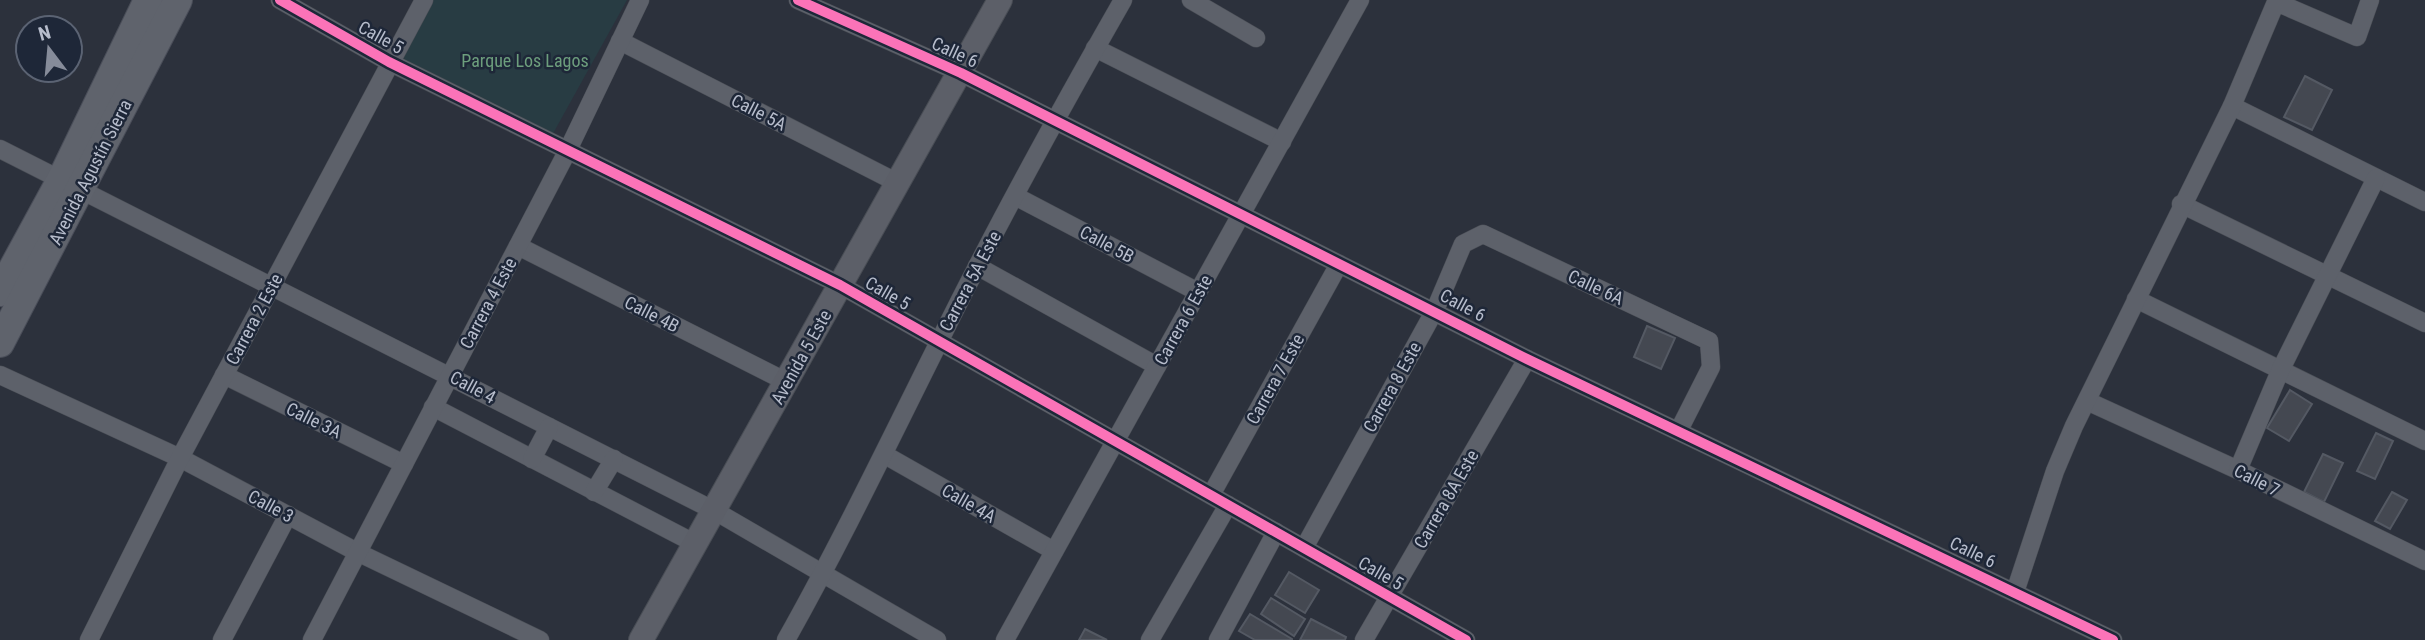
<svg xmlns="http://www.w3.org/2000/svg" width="2425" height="640" font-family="'Roboto Condensed',sans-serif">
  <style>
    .green { fill: #283c43 }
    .building { fill: #444851; stroke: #545963; stroke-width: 2 }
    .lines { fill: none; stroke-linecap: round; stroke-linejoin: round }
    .street-casing { stroke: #494d55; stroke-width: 19 }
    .secondary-casing { stroke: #494d55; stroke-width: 26 }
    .primary-casing { stroke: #4a4e59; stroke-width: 30 }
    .street { stroke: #5d616a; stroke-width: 18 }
    .secondary { stroke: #5c5f68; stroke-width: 24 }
    .primary { stroke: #5f636c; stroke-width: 28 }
    .cycleway-casing { stroke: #1e2738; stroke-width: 15 }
    .cycleway { stroke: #fb73b8; stroke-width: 10 }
    .labels { text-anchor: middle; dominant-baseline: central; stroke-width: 5; stroke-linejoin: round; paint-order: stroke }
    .street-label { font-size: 18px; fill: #b7bdcc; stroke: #1e2738 }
    .park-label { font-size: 18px; fill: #6d9e7d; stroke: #1e2738 }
  </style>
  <rect width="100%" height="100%" fill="#2c313c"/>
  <path class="green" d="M429,0h198l-77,139 -154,-79z"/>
  <g class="building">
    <path d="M2305,76l27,14 -20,40 -28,-13z"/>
    <path d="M1647,326l28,12 -14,31 -27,-12z"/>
    <path d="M2290,390l22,14 -23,37 -22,-13z"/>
    <path d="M2376,433l17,8 -18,38 -18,-8z"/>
    <path d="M2323,454l20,9 -19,39 -20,-10z"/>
    <path d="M2392,492l15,8 -17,29 -15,-8z"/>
    <path d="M1289,572l30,18 -14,23 -30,-18z"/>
    <path d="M1271,598l34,21 -11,17 -33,-22z"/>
    <path d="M1250,614l42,25v1h-37l-16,-9z"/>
    <path d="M1311,619l35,18 -1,3h-45z"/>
    <path d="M1085,629l22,11h-28z"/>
  </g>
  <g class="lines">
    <defs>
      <g id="street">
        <path d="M280,0l109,62 451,223 626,355"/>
        <path d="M798,0l163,73 566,286 586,281"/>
        <path d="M1191,0l65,38"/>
        <path d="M620,41l278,142"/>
        <path d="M1095,48l187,94"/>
        <path d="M2232,106l193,96"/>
        <path d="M0,149l715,362 222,129"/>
        <path d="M1015,196l183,96"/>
        <path d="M2181,204l244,119"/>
        <path d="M518,246l269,136"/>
        <path d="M977,266l180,100"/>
        <path d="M2136,299l289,142"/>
        <path d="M0,375l180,83 177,94 183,88"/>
        <path d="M224,375l180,89"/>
        <path d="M2087,401l151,69 187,91"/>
        <path d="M433,407l263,137"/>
        <path d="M885,455l169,96"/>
        <path d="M532,459l17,-32"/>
        <path d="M2238,470l42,-99 96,-193"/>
        <path d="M594,492l20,-33"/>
        <path d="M1211,495l128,-231"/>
        <path d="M1304,548l131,-238 28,-66 20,-10 226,107 2,26 -32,63"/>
        <path d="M2015,592l40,-121 19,-45 158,-320 44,-104 81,35 13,-37"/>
        <path d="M89,640l91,-182 244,-458"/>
        <path d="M222,640l66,-125"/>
        <path d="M312,640l255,-488 73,-152"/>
        <path d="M786,640c55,-98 103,-198 153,-298 57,-116 120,-230 184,-342"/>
        <path d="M1005,640l355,-640"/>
        <path d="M1150,640l78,-135"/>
        <path d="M1218,640l58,-108"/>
        <path d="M1364,640l163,-281"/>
      </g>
      <path id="secondary" d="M641,640l359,-640"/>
      <g id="primary">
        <path d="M0,292l61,-112 87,-180"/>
        <path d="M0,343l178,-343"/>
      </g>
    </defs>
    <use href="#street" class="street-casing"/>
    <use href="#secondary" class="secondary-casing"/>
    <use href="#primary" class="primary-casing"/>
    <use href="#street" class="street"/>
    <use href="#secondary" class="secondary"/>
    <use href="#primary" class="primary"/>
    <defs>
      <g id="cycleway">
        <path d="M280,0l109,62 451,223 626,355"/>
        <path d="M798,0l163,73 566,286 586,281"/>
      </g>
    </defs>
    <use href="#cycleway" class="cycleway-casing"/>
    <use href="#cycleway" class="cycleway"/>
  </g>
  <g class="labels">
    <g class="street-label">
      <text transform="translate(381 37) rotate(29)">Calle 5</text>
      <text transform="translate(955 52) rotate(25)">Calle 6</text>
      <text transform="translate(759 112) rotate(27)">Calle 5A</text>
      <text transform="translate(90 172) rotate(-63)">Avenida Agustín Sierra</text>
      <text transform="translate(1107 244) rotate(28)">Calle 5B</text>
      <text transform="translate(970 281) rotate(-62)">Carrera 5A Este</text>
      <text transform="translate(1596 287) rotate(25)">Calle 6A</text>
      <text transform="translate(888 293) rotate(30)">Calle 5</text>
      <text transform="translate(488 303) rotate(-62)">Carrera 4 Este</text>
      <text transform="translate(1463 305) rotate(28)">Calle 6</text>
      <text transform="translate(652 314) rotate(27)">Calle 4B</text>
      <text transform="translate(254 319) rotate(-62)">Carrera 2 Este</text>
      <text transform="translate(1183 320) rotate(-61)">Carrera 6 Este</text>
      <text transform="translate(801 357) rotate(-61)">Avenida 5 Este</text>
      <text transform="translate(1275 379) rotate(-61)">Carrera 7 Este</text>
      <text transform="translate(473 387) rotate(28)">Calle 4</text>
      <text transform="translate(1392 387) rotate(-61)">Carrera 8 Este</text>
      <text transform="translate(314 420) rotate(26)">Calle 3A</text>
      <text transform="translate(2257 480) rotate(27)">Calle 7</text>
      <text transform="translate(1446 499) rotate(-60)">Carrera 8A Este</text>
      <text transform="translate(969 503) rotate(30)">Calle 4A</text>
      <text transform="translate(271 506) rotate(28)">Calle 3</text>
      <text transform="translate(1973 552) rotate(26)">Calle 6</text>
      <text transform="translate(1381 573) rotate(30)">Calle 5</text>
    </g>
    <g class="park-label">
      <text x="525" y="60">Parque Los Lagos</text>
    </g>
  </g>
  <g transform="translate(49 49) rotate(344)"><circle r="33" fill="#1e2738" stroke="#5b6373" stroke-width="2"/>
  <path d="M0-5L12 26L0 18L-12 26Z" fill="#868c9a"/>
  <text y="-10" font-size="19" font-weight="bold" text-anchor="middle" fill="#b7bdcc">N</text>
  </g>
</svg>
